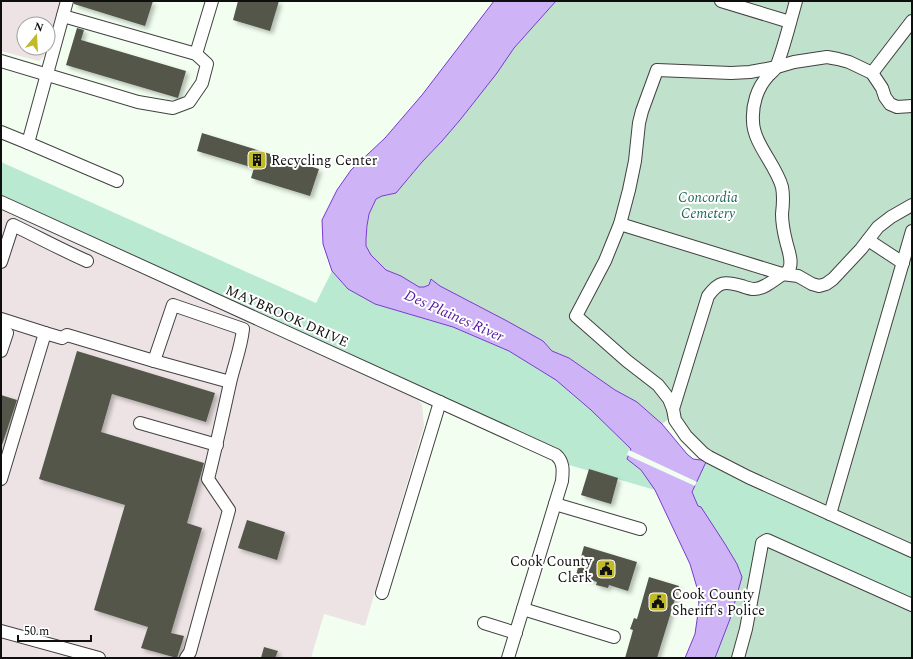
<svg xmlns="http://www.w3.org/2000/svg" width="913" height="659" font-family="Spectral,serif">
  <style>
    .industrial { fill: #ede3e4 }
    .green { fill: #b9ead1 }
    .cemetery { fill: #c0e1cc }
    .water { fill: #ceb4f6; stroke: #783bcd }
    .pier { fill: #f2fff0 }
    .building { fill: #52574a; filter: url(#shadow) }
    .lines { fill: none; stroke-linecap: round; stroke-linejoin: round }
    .minor-casing { stroke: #414141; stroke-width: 14 }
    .minor { stroke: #fff; stroke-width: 12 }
    .labels { text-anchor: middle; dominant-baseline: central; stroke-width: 4; stroke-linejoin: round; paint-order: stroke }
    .poi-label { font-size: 14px; fill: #0e0e0e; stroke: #fff; text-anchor: start }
    .park-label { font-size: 14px; font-style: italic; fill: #1e6659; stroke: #fff }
    .street-label { font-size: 14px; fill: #0e0e0e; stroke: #fff }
    .water-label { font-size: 15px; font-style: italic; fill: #5517a1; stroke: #fff }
  </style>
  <defs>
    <filter id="shadow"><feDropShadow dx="3" dy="3" stdDeviation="2" flood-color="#0004"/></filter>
  </defs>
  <rect width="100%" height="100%" fill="#f2fff0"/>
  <g class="industrial">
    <path d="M1,1h59l-12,42v-19h-24v24h22l-2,8 -5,5 -38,-10z"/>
    <path d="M1,210l417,190 4,4 2,22 -59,200 -41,-12 -13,44h-310z"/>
  </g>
  <g class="green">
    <path d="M1,162l315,141 16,-32 16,18 27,15 78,23 56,24 47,29 35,30 41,40 -5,9 14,11 14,20 -86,-25c-1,-6 -4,-10 -9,-14l-559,-256z"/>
    <path d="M707,460l205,96v45l-154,-70 -7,48 -9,-2 -5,-13 -12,-20 -27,-38 -6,-14z"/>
  </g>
  <g class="cemetery">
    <path d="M556,1h356v555l-213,-100 -29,-38 -8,6 -25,-22 -22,-12 -46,-32 -17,-7 -10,-10 -35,-20 -67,-35 -8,-7 -3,6 -5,2h-5l-18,-11 -16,-6 -14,-15 -5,-9v-7l3,-25 7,-15 6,-3 14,-3 26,-31 20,-21 18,-21 37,-47 17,-25z"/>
    <path d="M758,531l154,70v57h-197l15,-39 12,-42 9,2z"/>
  </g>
  <path class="water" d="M494,1h62l-42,47 -17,25 -37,47 -18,21 -20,21 -26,31 -14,3 -6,3 -7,15 -2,12 -1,13v7l5,9 15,15 15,6 18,11h5l5,-2 2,-6 9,7 67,35 36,20 9,10 17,7 46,32 22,12 25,22 25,30 6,5 8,1 5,2 -14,30 6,14 3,1 24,37 12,20 5,13 -12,42 -15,39h-30l10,-24 4,-28 -1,-15 -8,-27 -35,-74 -14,-20 -14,-11 4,-10 -40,-39 -35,-30 -47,-29 -56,-24 -78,-23 -27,-15 -16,-18 -9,-27 -1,-24 15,-30 14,-20 34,-32 37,-43z"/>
  <path class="pier" d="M629,450l68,32 -2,4 -68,-31z"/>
  <g class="building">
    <path d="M74,1h79l-8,25 -71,-22z"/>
    <path d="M238,1h41l-9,30 -37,-11z"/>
    <path d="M77,28l7,2 -3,10 105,31 -8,27 -112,-33z"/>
    <path d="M202,133l117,36 -9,27 -59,-18 3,-10 -57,-17z"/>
    <path d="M77,351l138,42 -9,29 -94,-28 -11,38 103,31 -17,60 15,5 -31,105 13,3 -7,22 -36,-10 7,-21 -54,-17 31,-105 -86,-26z"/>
    <path d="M1,395l16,5 -15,45h-1z"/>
    <path d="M589,469l29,9 -7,26 -30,-9z"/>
    <path d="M247,520l38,12 -8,28 -39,-12z"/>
    <path d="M584,546l53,16 -9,29 -19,-6 -1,3 -12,-3 1,-3 -21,-7z"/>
    <path d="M649,577l30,9 -22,72h-32l8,-28 -3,-1 4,-11 3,1z"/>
    <path d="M264,647l14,4 -3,7h-14z"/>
  </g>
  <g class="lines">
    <defs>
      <g id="minor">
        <path d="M721,1l69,21"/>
        <path d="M196,54l16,-53"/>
        <path d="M1,61l137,41 35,6 16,-6 13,-19 5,-19 -11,-10 -133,-38"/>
        <path d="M872,73l40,-52"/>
        <path d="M912,106l-15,1 -7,-3 -5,-7 -3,-9 -10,-15 -23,-11 -11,-3 -11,-2 -33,5 -17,5 -27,5 -19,1 -74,-3 -15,41 -3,12 -4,38 -6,29 -9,34 -15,37 -29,55 51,45 31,24 11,14 4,10 2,11 11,16 17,17 6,4 39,20 164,74"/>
        <path d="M1,132l27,11 39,-142"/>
        <path d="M28,143l89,38"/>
        <path d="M1,202l555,253c8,7 7,16 6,26l-54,177"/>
        <path d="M620,224l162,50 16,2 14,8 7,2 7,-2 7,-5 28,-30 17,-22 13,-10 21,-12"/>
        <path d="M868,240l35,23"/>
        <path d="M1,262l12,-37c25,12 49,25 74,36"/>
        <path d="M1,319l44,14 -44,146"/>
        <path d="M1,331l6,2 -6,18"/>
        <path d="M45,333l17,5 5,-3 87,26 76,21"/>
        <path d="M154,361l19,-56 70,24c-2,19 -9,36 -13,54 -7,32 -14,64 -22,96l21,31 -39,142 -4,6"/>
        <path d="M673,409l35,-113c11,-15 17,-15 34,-10 3,1 8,3 12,3 10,0 20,-9 29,-15 2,-1 4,-2 5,-3 6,-8 0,-21 -2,-30 -2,-8 -4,-18 -4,-27 1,-9 2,-17 0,-27 -6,-22 -29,-44 -29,-66 -1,-16 4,-33 15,-45 3,-4 8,-6 9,-11 8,-21 13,-43 19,-64"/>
        <path d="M140,423l77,22"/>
        <path d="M555,504l85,25"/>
        <path d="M830,514l82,-283"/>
        <path d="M382,593l58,-191"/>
        <path d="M523,609l91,28"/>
        <path d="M484,623l32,10"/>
        <path d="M1,631l98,27"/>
        <path d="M738,658l8,-29 15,-80 1,-6 5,-3 145,65"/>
      </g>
    </defs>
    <use href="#minor" class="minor-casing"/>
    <use href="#minor" class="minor"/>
  </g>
  <defs>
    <symbol id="building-square" viewBox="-11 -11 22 22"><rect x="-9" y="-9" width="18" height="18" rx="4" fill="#bfba26" stroke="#fff"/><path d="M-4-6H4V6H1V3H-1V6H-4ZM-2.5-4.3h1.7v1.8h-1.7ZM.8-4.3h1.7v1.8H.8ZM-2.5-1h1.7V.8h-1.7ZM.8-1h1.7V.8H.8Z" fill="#111"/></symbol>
    <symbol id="civic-square" viewBox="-11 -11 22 22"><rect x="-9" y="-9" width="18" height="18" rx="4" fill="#bfba26" stroke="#fff"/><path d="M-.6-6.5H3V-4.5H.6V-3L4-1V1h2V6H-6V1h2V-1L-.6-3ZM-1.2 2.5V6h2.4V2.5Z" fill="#111"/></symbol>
  </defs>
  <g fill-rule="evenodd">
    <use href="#building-square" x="246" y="149" width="22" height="22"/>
    <use href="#civic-square" x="595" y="558" width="22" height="22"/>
    <use href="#civic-square" x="647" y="591" width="22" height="22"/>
  </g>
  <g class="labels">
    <g class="poi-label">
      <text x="271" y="160">Recycling Center</text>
      <text x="592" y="561" text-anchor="end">Cook County<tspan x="592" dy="16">Clerk</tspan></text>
      <text x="672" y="594">Cook County<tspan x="672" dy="16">Sheriff's Police</tspan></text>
    </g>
    <g class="park-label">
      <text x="708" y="197">Concordia<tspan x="708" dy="16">Cemetery</tspan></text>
    </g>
    <g class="street-label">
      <text transform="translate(287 316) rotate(24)">MAYBROOK DRIVE</text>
    </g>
    <g class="water-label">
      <text transform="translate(454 316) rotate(24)">Des Plaines River</text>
    </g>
  </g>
  <rect width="913" height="659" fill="none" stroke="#0e0e0e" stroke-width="4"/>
  <g transform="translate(36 36) rotate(18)"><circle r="19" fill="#ffffff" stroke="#9f9f9f"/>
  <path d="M0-3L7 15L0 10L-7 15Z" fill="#bfba26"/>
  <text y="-6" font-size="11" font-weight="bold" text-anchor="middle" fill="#0e0e0e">N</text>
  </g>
  <path d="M18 635v6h73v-6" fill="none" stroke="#0e0e0e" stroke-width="2"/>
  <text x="24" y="635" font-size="12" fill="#0e0e0e" stroke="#ffffff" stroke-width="3" paint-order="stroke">50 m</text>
</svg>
